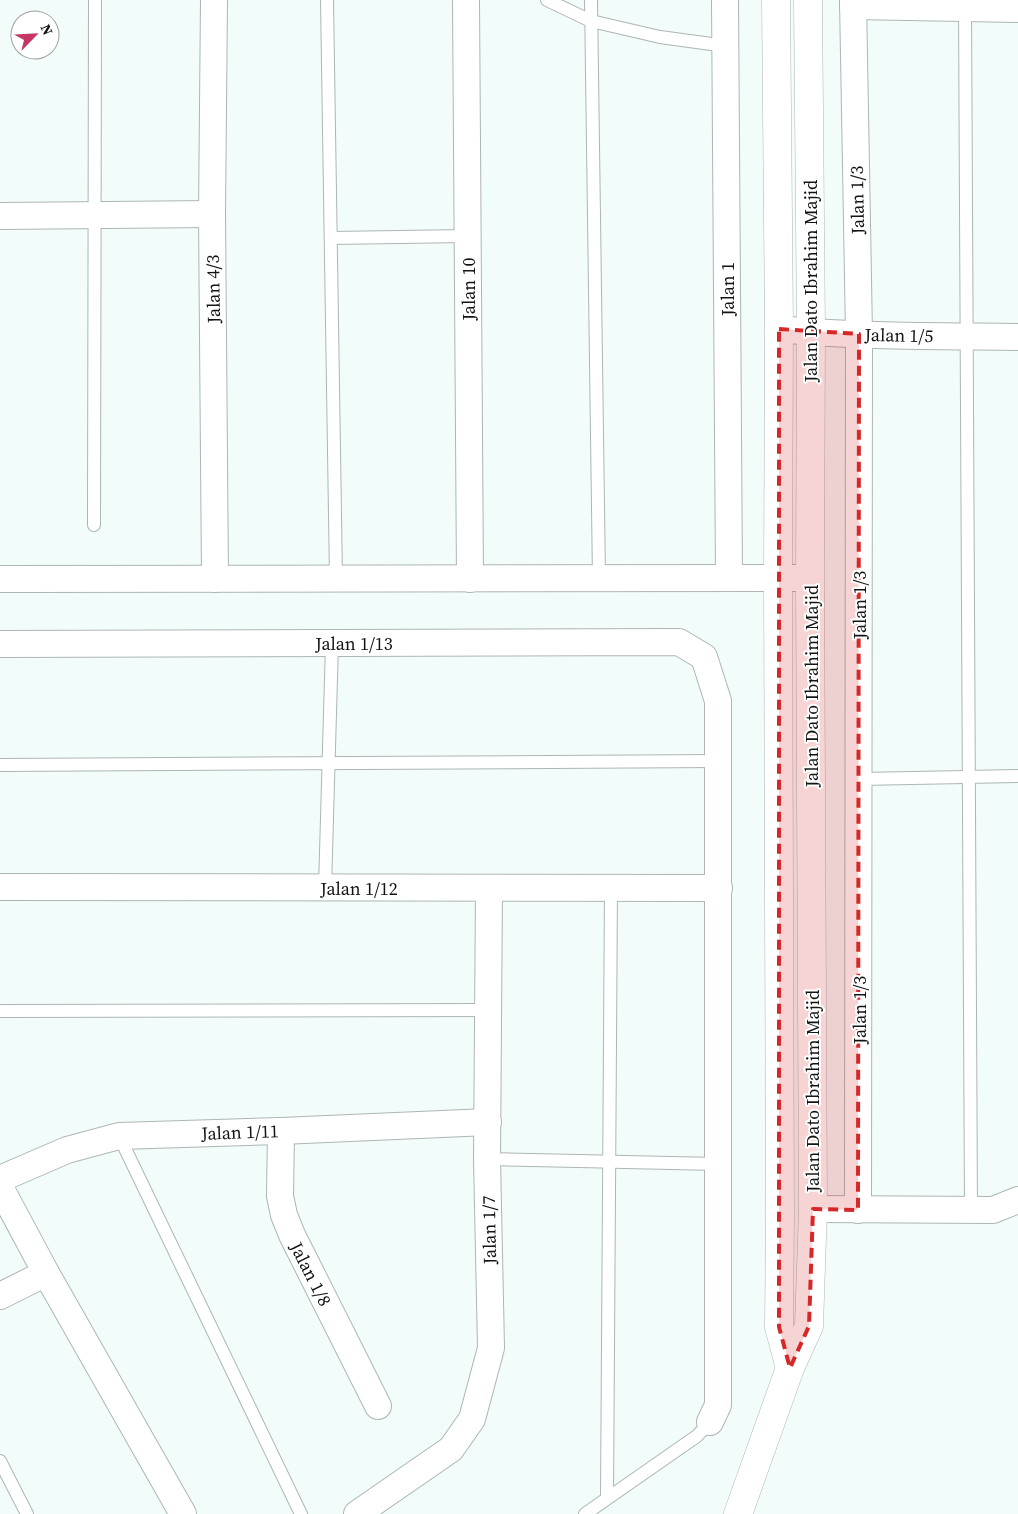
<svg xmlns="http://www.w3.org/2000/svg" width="1018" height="1514" font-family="'Source Serif 4',serif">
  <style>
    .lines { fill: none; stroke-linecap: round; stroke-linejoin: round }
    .service-casing { stroke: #adb6b5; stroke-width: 14 }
    .minor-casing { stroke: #adb6b5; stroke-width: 28 }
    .tertiary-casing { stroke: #adb6b5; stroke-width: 29 }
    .service { stroke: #fff; stroke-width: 12 }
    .minor { stroke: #fff; stroke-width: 26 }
    .tertiary { stroke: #fff; stroke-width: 28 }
    .marked { fill: #d62828; fill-opacity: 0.2; stroke: #d62828; stroke-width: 4; stroke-dasharray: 10 6; stroke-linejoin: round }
    .labels { text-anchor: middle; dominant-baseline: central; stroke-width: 4; stroke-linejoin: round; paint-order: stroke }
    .street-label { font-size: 18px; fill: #111413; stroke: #fff }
  </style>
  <rect width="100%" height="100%" fill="#f2fcfa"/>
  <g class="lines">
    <defs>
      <g id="service">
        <path d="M327,0l9,579"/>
        <path d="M547,0l44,21 69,16 66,9"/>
        <path d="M591,0l8,579"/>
        <path d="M965,5l6,1205"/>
        <path d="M331,238l137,-2"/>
        <path d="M94,525l1,-525"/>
        <path d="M0,765l718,-4"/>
        <path d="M859,779l159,-3"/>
        <path d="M325,888l7,-245"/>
        <path d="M0,1011l487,-1"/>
        <path d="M119,1136l182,378"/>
        <path d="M487,1159l231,5"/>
        <path d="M0,1461l27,53"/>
        <path d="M607,1498l4,-610"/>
        <path d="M585,1514l112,-78 13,-14"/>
      </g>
      <g id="minor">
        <path d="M214,0l-2,214 3,365"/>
        <path d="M466,0l4,579"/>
        <path d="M725,0l4,578"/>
        <path d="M853,0l6,334 -1,876"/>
        <path d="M853,6l165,3"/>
        <path d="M0,216l212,-2"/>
        <path d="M779,329c79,8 160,7 239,8"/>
        <path d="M0,579l810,-1"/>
        <path d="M0,644l679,-2 25,15 14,44v704l-8,17"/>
        <path d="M0,887l719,1"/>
        <path d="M281,1131l-1,65 4,19 8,20 86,171"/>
        <path d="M0,1179l67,-29 52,-14 162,-5 207,-9"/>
        <path d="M0,1187l46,86 137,241"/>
        <path d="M813,1209l180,1 25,-10"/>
        <path d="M0,1296l46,-23"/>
        <path d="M357,1514l94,-65 21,-30 19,-71 -4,-189 2,-271"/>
      </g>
      <g id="tertiary">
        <path d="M776,0l3,329 -1,249 2,637 -1,112 11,41"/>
        <path d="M738,1514l52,-146 19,-42 4,-117 -3,-631 1,-246 -3,-332"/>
      </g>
    </defs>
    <use href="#service" class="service-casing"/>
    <use href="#minor" class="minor-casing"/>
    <use href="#tertiary" class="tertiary-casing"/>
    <use href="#service" class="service"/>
    <use href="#minor" class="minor"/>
    <use href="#tertiary" class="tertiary"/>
  </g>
  <path class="marked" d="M779,329l80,5 -1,876 -45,-1 -4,117 -19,42 -11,-41z"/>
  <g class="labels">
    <g class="street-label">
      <text transform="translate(857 200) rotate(-91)">Jalan 1/3</text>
      <text transform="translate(810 281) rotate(-90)">Jalan Dato Ibrahim Majid</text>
      <text transform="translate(213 289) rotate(-91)">Jalan 4/3</text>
      <text transform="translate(468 289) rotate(-90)">Jalan 10</text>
      <text transform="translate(727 289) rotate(-90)">Jalan 1</text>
      <text transform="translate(899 335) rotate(1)">Jalan 1/5</text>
      <text transform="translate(859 605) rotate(-90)">Jalan 1/3</text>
      <text x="354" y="643">Jalan 1/13</text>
      <text transform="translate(811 686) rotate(-90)">Jalan Dato Ibrahim Majid</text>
      <text x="359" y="888">Jalan 1/12</text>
      <text transform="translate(859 1010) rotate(-90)">Jalan 1/3</text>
      <text transform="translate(812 1091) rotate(-90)">Jalan Dato Ibrahim Majid</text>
      <text transform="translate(240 1132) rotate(-2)">Jalan 1/11</text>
      <text transform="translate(489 1230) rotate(-91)">Jalan 1/7</text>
      <text transform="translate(311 1274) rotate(63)">Jalan 1/8</text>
    </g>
  </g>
  <g transform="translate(35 35) rotate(66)"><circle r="24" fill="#ffffff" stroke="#a0a1a1"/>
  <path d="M0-4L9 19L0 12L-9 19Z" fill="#c53662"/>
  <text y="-8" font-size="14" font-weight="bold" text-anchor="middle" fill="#111413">N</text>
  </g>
</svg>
